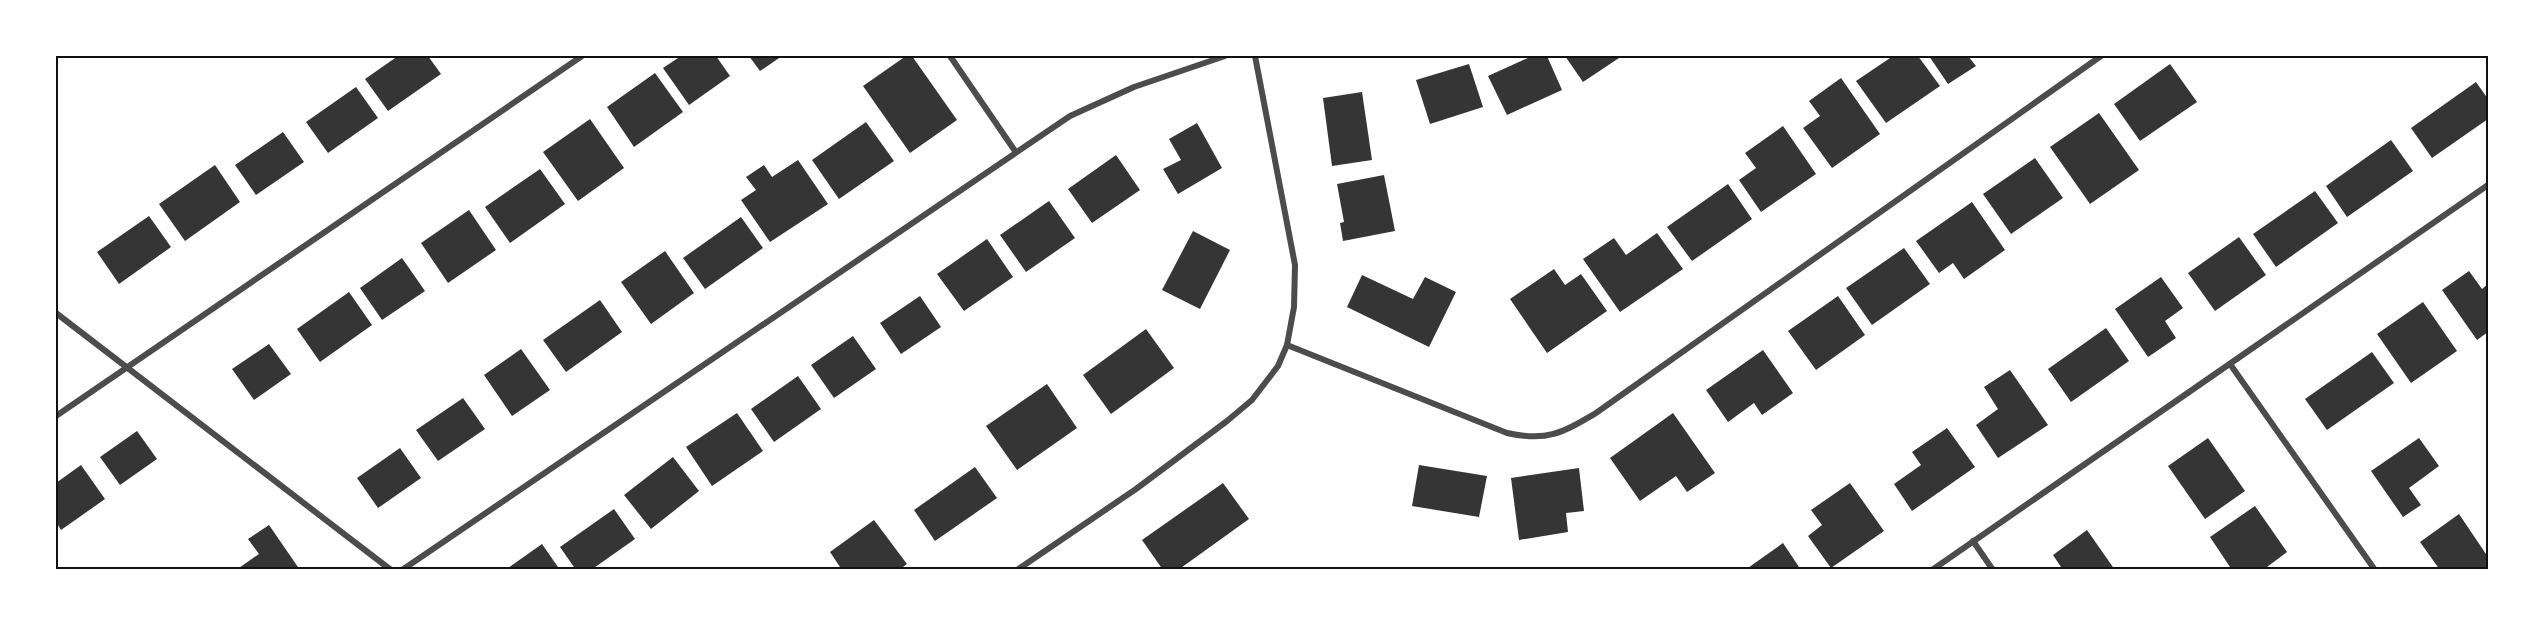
<svg xmlns="http://www.w3.org/2000/svg" width="2544" height="625" font-family="'Fira Sans',sans-serif">
  <style>
    .building { fill: #353535 }
    .lines { fill: none; stroke-linecap: round; stroke-linejoin: round }
    .minor { stroke: #4c4c4c; stroke-width: 6 }
    .neatline { fill: none; stroke: #111; stroke-width: 2 }
  </style>
  <rect width="100%" height="100%" fill="#fff"/>
  <g class="building">
    <path d="M398,56h30l13,18 -53,37 -23,-32z"/>
    <path d="M681,56h35l14,20 -41,29 -26,-37z"/>
    <path d="M749,56h33l-22,15z"/>
    <path d="M906,56h6l45,64 -47,33 -47,-67z"/>
    <path d="M1532,56h15l15,34 -55,25 -19,-39z"/>
    <path d="M1565,56h57l-39,26z"/>
    <path d="M1893,56h25l22,30 -54,37 -30,-42z"/>
    <path d="M1929,56h39l8,10 -28,18z"/>
    <path d="M1469,64l14,43 -53,17 -14,-44z"/>
    <path d="M2170,64l27,38 -57,39 -26,-37z"/>
    <path d="M655,73l28,39 -49,35 -27,-40z"/>
    <path d="M1841,78l39,56 -48,34 -29,-40 17,-12 -11,-15z"/>
    <path d="M2476,82l12,17v20l-56,39 -21,-30z"/>
    <path d="M356,87l22,31 -50,35 -22,-31z"/>
    <path d="M1362,92l10,68 -40,6 -9,-68z"/>
    <path d="M2099,113l40,57 -49,34 -40,-57z"/>
    <path d="M590,119l34,49 -46,33 -35,-49z"/>
    <path d="M866,122l28,39 -55,38 -27,-39z"/>
    <path d="M1197,123l25,45 -44,26 -15,-25 18,-9 -12,-21z"/>
    <path d="M1783,126l33,48 -55,38 -22,-32 17,-12 -11,-15z"/>
    <path d="M283,132l21,30 -48,33 -21,-30z"/>
    <path d="M2391,140l22,31 -66,46 -21,-31z"/>
    <path d="M1116,155l24,35 -48,33 -24,-34z"/>
    <path d="M2035,158l28,40 -52,36 -28,-40z"/>
    <path d="M798,160l30,44 -58,38 -29,-42 15,-10 -10,-13 18,-12 8,12z"/>
    <path d="M215,165l25,37 -55,39 -26,-37z"/>
    <path d="M540,169l25,35 -55,39 -25,-36z"/>
    <path d="M1384,175l11,56 -52,10 -3,-18 4,-1 -7,-38z"/>
    <path d="M1728,184l24,35 -60,42 -25,-34z"/>
    <path d="M2315,191l23,32 -62,44 -23,-33z"/>
    <path d="M1049,201l26,37 -49,34 -26,-37z"/>
    <path d="M1972,202l33,48 -41,29 -11,-16 -14,10 -23,-32z"/>
    <path d="M469,210l27,40 -48,33 -27,-40z"/>
    <path d="M149,216l22,31 -52,37 -22,-32z"/>
    <path d="M741,217l22,31 -58,41 -22,-31z"/>
    <path d="M1193,231l37,19 -30,59 -38,-19z"/>
    <path d="M1657,233l26,36 -63,43 -37,-53 31,-21 12,17z"/>
    <path d="M2239,237l27,38 -51,36 -27,-38z"/>
    <path d="M987,239l26,38 -49,34 -27,-37z"/>
    <path d="M1904,248l26,36 -58,41 -26,-37z"/>
    <path d="M665,251l29,42 -43,31 -30,-42z"/>
    <path d="M402,258l23,33 -43,29 -22,-32z"/>
    <path d="M1554,269l11,16 16,-11 26,37 -60,42 -37,-54z"/>
    <path d="M2469,271l13,18 6,-5v48l-11,8 -35,-50z"/>
    <path d="M1362,275l51,24 12,-22 31,15 -27,55 -82,-40z"/>
    <path d="M2161,277l22,31 -18,13 11,17 -28,19 -33,-48z"/>
    <path d="M349,292l23,33 -52,37 -23,-33z"/>
    <path d="M920,296l21,31 -40,27 -21,-31z"/>
    <path d="M1838,296l27,39 -49,35 -28,-39z"/>
    <path d="M600,300l22,32 -56,40 -23,-32z"/>
    <path d="M2423,302l34,49 -46,32 -34,-49z"/>
    <path d="M2106,328l23,33 -58,41 -23,-33z"/>
    <path d="M1146,329l28,39 -63,46 -28,-39z"/>
    <path d="M853,336l23,33 -42,29 -23,-33z"/>
    <path d="M269,344l22,30 -37,26 -22,-31z"/>
    <path d="M521,349l29,41 -38,26 -28,-41z"/>
    <path d="M1763,350l30,43 -31,22 -8,-12 -26,19 -22,-32z"/>
    <path d="M2372,352l22,31 -67,47 -22,-31z"/>
    <path d="M2010,370l38,55 -50,33 -22,-33 22,-16 -14,-22z"/>
    <path d="M798,376l23,33 -47,33 -23,-33z"/>
    <path d="M1047,384l30,44 -60,42 -31,-44z"/>
    <path d="M463,398l22,31 -47,32 -22,-31z"/>
    <path d="M737,413l26,38 -51,35 -26,-39z"/>
    <path d="M1673,413l42,60 -28,19 -11,-16 -36,25 -30,-43z"/>
    <path d="M1947,428l28,39 -63,44 -18,-27 27,-19 -9,-13z"/>
    <path d="M137,431l20,28 -37,26 -20,-28z"/>
    <path d="M2208,438l37,53 -40,28 -37,-53z"/>
    <path d="M2419,438l20,28 -30,22 12,17 -18,12 -32,-46z"/>
    <path d="M400,448l21,30 -43,30 -21,-30z"/>
    <path d="M673,457l26,34 -48,38 -27,-34z"/>
    <path d="M81,465l24,34 -44,31 -5,-8v-39z"/>
    <path d="M1419,465l68,11 -8,41 -67,-11z"/>
    <path d="M975,467l22,31 -62,43 -21,-31z"/>
    <path d="M1579,468l5,43 -18,2 2,19 -49,8 -8,-62z"/>
    <path d="M1223,483l26,36 -71,51h-15l-21,-30z"/>
    <path d="M1850,483l34,48 -53,37 -23,-32 14,-11 -11,-15z"/>
    <path d="M2255,506l32,46 -24,18h-31l-22,-33z"/>
    <path d="M614,509l21,30 -44,31h-15l-16,-23z"/>
    <path d="M2459,514l29,43v13h-48l-20,-28z"/>
    <path d="M874,520l33,44 -8,6h-57l-12,-18z"/>
    <path d="M269,525l31,45h-64l23,-16 -11,-15z"/>
    <path d="M2087,530l28,40h-52l-10,-15z"/>
    <path d="M1783,543l18,27h-56z"/>
    <path d="M542,544l18,26h-55z"/>
  </g>
  <g class="lines">
    <g class="minor">
      <path d="M950,56l65,95"/>
      <path d="M56,313l335,257"/>
      <path d="M1287,345l220,88c40,9 55,0 89,-20l505,-357"/>
      <path d="M2230,364l145,206"/>
      <path d="M56,416l526,-360"/>
      <path d="M1973,541l20,29"/>
      <path d="M402,570l668,-454 64,-29 91,-31"/>
      <path d="M1017,570l119,-81 91,-68 25,-21 26,-34 9,-21 7,-38 1,-42 -40,-209"/>
      <path d="M1932,570l556,-385"/>
    </g>
  </g>
  <rect width="2544" height="625" fill="none" stroke="#ffffff" stroke-width="114"/>
  <rect x="57" y="57" width="2430" height="511" class="neatline"/>
</svg>
